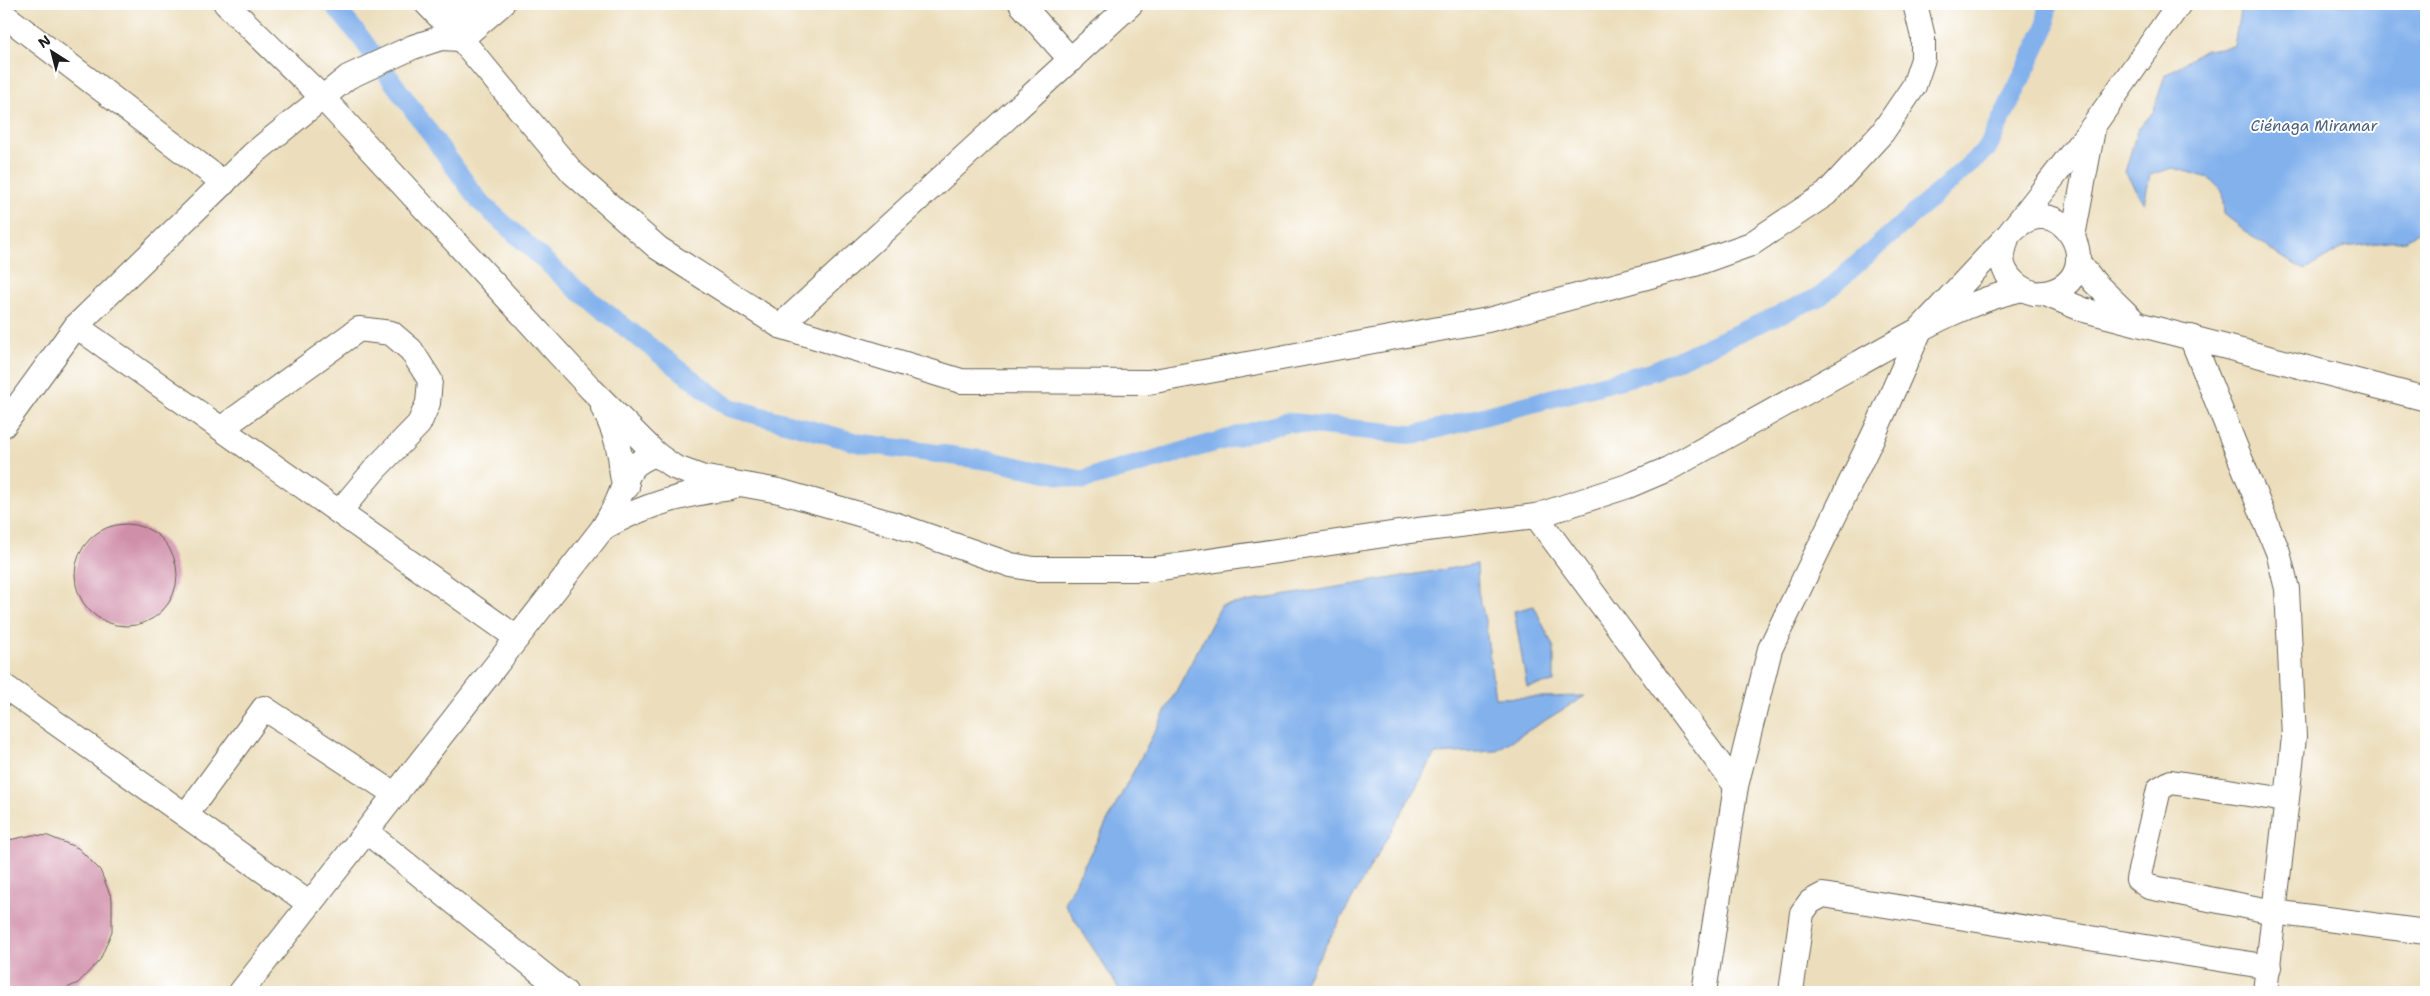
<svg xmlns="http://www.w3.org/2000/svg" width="2430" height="996" font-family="'Shantell Sans',sans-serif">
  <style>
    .water { fill: #82b1ec; stroke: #4f6684 }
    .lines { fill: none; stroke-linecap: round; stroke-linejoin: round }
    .canal { stroke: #82b1ec; stroke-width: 19 }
    .building { fill: #d08fa9 }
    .minor-casing { stroke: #656054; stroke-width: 26 }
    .minor { stroke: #fff; stroke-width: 24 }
    .labels { text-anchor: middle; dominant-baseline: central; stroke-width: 4; stroke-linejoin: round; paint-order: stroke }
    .water-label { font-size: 15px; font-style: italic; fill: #4a5f7a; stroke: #fff }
  </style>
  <rect width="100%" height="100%" fill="#fff"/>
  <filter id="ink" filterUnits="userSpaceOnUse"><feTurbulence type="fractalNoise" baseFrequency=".02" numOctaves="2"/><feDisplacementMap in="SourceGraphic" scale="10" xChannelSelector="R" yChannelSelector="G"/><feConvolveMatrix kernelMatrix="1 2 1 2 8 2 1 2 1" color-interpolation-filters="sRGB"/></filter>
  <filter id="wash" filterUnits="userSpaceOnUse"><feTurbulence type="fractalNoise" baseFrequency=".0096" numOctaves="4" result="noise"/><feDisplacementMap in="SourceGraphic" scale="20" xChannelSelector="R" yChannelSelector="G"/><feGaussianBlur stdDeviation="1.12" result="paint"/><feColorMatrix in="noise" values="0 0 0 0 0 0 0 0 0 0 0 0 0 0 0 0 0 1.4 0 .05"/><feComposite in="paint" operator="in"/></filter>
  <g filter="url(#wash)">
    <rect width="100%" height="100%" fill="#ecdebc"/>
    <g class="water">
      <path d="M2219,4h207v223l-20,13 -62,7 -39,23 -35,-20 -46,-36 -2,-23 -13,-13 -36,-10 -23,7 -6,29 -19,-32 12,-41 16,-19 12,-37 40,-25 29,-4 6,-35z"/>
      <path d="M1477,564l1,27 7,29 10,78 90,-2 -90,55 -60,3 -136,238h-178l-57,-89 157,-297z"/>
      <path d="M1534,606l20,42v34l-27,5 -13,-76z"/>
    </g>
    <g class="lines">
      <path class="canal" d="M333,4l28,34 118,163 98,89 151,117 131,36 133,18 90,19 205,-58 127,13 239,-64 168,-75 166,-147 59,-122 1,-23"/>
    </g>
    <g id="blocks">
      <g class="building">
        <circle cx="126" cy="575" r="51"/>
        <path d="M33,835l15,1 30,12 22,22 12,29v32l-12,29 -22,23 -20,9h-54v-151z"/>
      </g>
    </g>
  </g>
  <g filter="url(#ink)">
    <use href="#blocks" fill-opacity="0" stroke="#656054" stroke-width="1"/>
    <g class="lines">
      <defs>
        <g id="minor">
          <path d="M226,4l97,94 268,291 65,65 18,13 27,10 78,14 118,34 114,40 23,4h121l263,-39 118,-14 92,-30 40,-17c63,-35 126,-70 189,-105 52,-29 106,-62 165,-75"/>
          <path d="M427,4l34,35 112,134 85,75 122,78 181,55 188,1 339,-62 207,-56 56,-20 75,-50 56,-61 32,-47 9,-27v-22l-8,-33"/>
          <path d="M1021,4l50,56"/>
          <path d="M4,15l220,168"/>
          <path d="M441,38l8,-12 22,-22"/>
          <path d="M2073,236l20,-107"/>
          <path d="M2078,262l17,21 41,40"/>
          <path d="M2043,293l41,17 342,89"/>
          <path d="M76,326l441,312"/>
          <path d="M780,326l351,-322"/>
          <path d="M2191,337l87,215 9,37 7,148 -29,255"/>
          <path d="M603,408c8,14 14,32 17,48 2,11 0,22 7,31"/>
          <path d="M4,425l72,-99 177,-172 95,-77 65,-30 28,-9 20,1 41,-35"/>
          <path d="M222,428l137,-99 32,4 20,17 19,30 -2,23 -9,21 -43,44 -37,44"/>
          <path d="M1536,516l200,270"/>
          <path d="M603,528c39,-22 83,-35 128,-40"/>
          <path d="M4,686l306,218"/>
          <path d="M2286,800l-115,-18 -12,7 -21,90 11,8 125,25 152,20"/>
          <path d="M186,815l78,-107 132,87"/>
          <path d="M367,832l198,160"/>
          <path d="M241,992l362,-464c5,-9 11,-18 15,-28 11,-25 8,-35 38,-46"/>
          <path d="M1704,992l32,-206 34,-137 105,-217 46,-104 87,-93c52,-59 107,44 37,58 -18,3 -37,-11 -42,-28 -2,-10 2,-20 5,-30l86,-110 85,-121"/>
          <path d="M1791,992l11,-79 8,-11 13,-7 446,72"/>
        </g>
      </defs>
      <use href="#minor" class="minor-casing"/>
      <use href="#minor" class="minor"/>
    </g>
  </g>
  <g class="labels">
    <g class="water-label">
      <text x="2314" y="126">Ciénaga Miramar</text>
    </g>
  </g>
  <rect width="2430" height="996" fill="none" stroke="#fff" stroke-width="20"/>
  <g transform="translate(52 52) rotate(324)" stroke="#ffffff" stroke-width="4" paint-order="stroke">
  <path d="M0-4L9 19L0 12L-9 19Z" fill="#1c1c1c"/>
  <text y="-8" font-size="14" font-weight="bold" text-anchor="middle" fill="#1c1c1c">N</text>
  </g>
</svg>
